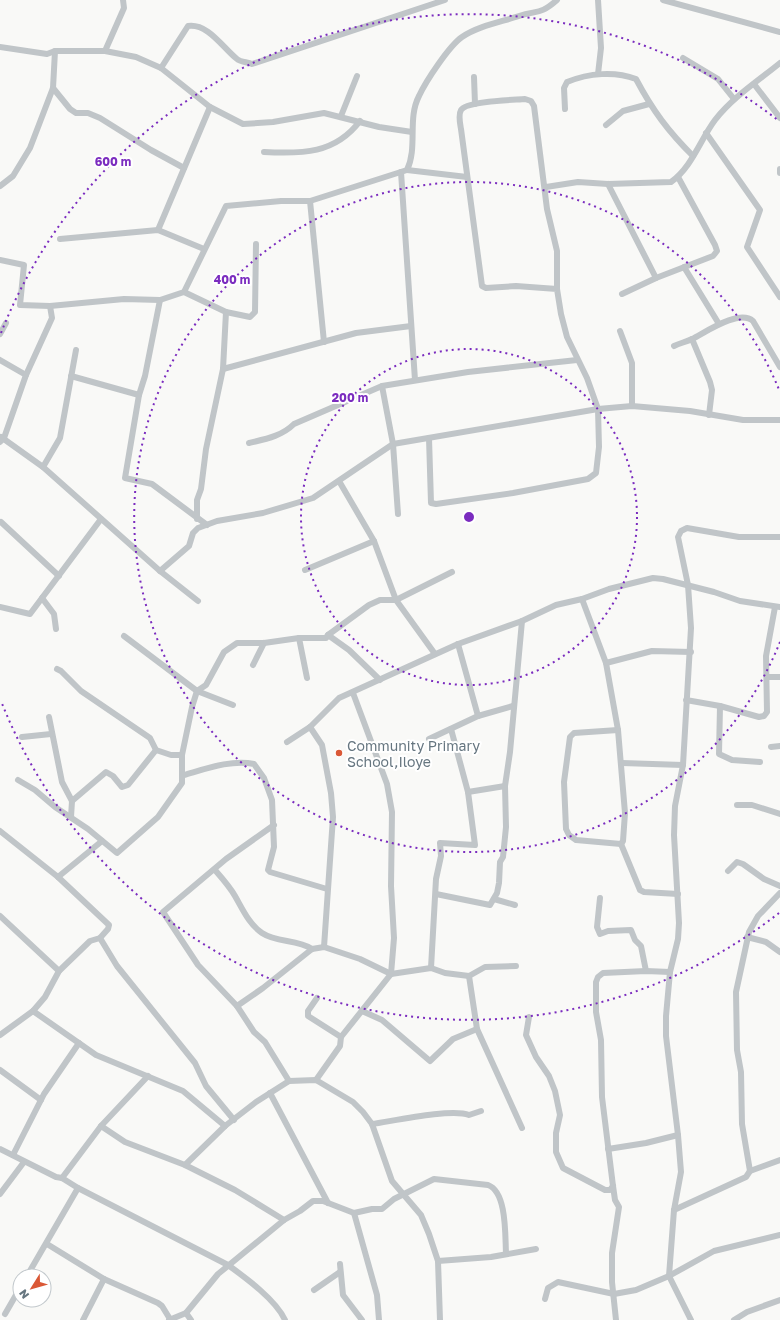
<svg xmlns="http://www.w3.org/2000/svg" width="780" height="1320" font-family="'Golos Text',sans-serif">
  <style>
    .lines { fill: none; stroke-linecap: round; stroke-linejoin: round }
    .street { stroke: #c0c5c8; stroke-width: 6 }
    .ring { fill: none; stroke: #7b2cbf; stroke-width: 2; stroke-dasharray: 2 4 }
    .poi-dot { fill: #da5836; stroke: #fff; stroke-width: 1.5 }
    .labels { text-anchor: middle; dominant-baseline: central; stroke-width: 4; stroke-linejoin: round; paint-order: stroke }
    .poi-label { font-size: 14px; fill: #667680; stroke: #fff; text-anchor: start }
    .centre { fill: #7b2cbf; stroke: #fff; stroke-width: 2 }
    .ring-label { font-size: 12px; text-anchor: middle; font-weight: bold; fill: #7b2cbf; stroke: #fff; stroke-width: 4; stroke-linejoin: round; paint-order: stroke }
  </style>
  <rect width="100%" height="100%" fill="#f9f9f7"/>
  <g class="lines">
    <g class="street">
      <path d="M598,0l3,48 -3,26"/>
      <path d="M663,0l117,32"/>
      <path d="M0,47l47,7 8,-3h50l31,6 25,11 49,39 33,17 30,-2 51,-9 55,14 33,5"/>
      <path d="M105,51l19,-43 -1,-8"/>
      <path d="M683,58l35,21 16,20"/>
      <path d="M161,68l27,-42c20,-3 35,22 49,33 3,3 10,3 15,5l193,-64"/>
      <path d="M474,77l1,27"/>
      <path d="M754,84l26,34"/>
      <path d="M53,88l17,21 6,4h12l12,5 51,32 33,18"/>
      <path d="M565,109l-1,-21 3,-6c22,-9 48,-11 69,-3 17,32 32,52 57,77"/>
      <path d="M341,116l16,-40"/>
      <path d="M606,125l17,-14 26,-7"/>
      <path d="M706,133l54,77 -13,37 33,50"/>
      <path d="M264,152c38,2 71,2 96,-31"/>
      <path d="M780,169v4"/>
      <path d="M407,170l60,7"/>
      <path d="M401,172l14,208"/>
      <path d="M608,184l48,94"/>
      <path d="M0,186l13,-10 17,-28 23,-60 2,-37"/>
      <path d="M546,187l32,-5 30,2 63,-2c21,-15 29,-42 44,-62 18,-23 43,-39 65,-57"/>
      <path d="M310,201l14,141"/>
      <path d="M158,230l52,-123"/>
      <path d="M60,239l98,-9 46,19"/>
      <path d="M0,260l24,5 -4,40 30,1"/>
      <path d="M684,267l35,57"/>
      <path d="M184,292l42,20 -3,57 -17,80 -5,40 -4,11v19"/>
      <path d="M622,294l34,-16 57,-22 4,-5 -2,-6 -37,-68"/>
      <path d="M160,300l-15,76 -6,19 -14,83 27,6 55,41"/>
      <path d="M226,312l24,5 5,-5 1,-68"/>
      <path d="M620,331l12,32v43"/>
      <path d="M0,334l6,-11"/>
      <path d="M692,339l18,43 2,8 -3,25"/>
      <path d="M674,346c6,-3 12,-4 18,-7 14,-7 47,-30 61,-18l27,46"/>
      <path d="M0,360l26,15"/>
      <path d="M223,369l133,-36 55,-7"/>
      <path d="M71,376l68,19"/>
      <path d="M382,386l11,58 5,70"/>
      <path d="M1,437l42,30 117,104 38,30"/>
      <path d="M429,438l2,65 5,1 77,-11 75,-14 8,-6 3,-26 -1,-38 -11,-31 -20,-41 -6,-23 -4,-25v-38l-10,-42 -13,-103 -3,-5 -6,-2c-11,1 -59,2 -64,11 -3,5 -1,13 0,19l21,157 4,2 30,-2 41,3"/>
      <path d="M0,442l4,-4 22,-63 26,-57 -2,-12 74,-7 36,1 24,-8 42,-86 55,-5h29l97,-31c11,-23 0,-51 12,-74 7,-15 30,-50 43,-59 16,-11 39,-15 57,-21 19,-6 21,-1 38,-16"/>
      <path d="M249,443c17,-4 33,-7 45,-19l88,-38 86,-14 109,-12"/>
      <path d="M43,467l17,-29 16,-88"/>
      <path d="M339,481l35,60 22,59 39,54"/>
      <path d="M1,522l58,54"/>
      <path d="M305,570l69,-29"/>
      <path d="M160,571l29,-25 4,-13 5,-5 19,-7 46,-8 50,-15 80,-54 205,-35 34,-3 58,5 53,9h37"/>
      <path d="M582,599l24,64 12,67 7,83 -2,28 -2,3"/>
      <path d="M0,607l30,7 12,-16"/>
      <path d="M56,629l-2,-15 -12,-16 59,-79"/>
      <path d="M328,635l41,-30 11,-5h16l56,-28"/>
      <path d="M124,636l73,55 36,14"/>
      <path d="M299,638l8,40"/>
      <path d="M458,644l20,72"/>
      <path d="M606,663l46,-12 39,1"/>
      <path d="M253,665l11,-22"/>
      <path d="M57,669l4,2 20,20 69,47 6,12 15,5h11"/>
      <path d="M767,677h13"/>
      <path d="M686,700l34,6 39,11 5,-1 3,-4 -1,-56 9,-49"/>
      <path d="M720,706l-1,48 13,6 28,2"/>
      <path d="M49,717l13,65 10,19"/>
      <path d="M310,727l12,18 9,48 2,24 -9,130"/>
      <path d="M618,730l-44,3 -4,4 -6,45 2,47 3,6 7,5 45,4"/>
      <path d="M22,737l29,-3"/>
      <path d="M429,739l49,-23 35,-10"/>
      <path d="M287,742l23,-15 29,-29 119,-54 64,-23 34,-16 26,-6 27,-10 44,-11 10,1 51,13 26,9 40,6"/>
      <path d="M771,747l9,-1"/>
      <path d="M622,763l61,2"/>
      <path d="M184,775c21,-6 48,-16 70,-11l10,14 8,22 2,47 -6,23 2,2 57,17"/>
      <path d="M18,780l17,10 20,17 33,22 29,24 41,-36 24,-34v-28l10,-48 5,-16 9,-6 18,-33 13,-9h27l35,-5h27l2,-3 21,15 31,30"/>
      <path d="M468,792l37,-6"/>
      <path d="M737,805h15l28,9"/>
      <path d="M71,817l1,-16 34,-29 7,4 9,11 6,-2 28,-35"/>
      <path d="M274,825l-48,34 -63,53 35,53 39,41 17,26 11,10 24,39"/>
      <path d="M0,831l58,46 51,48 -1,4 -8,9 -10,3 -31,30 -14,26 -12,14 -33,24"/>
      <path d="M621,844l19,46 4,2 34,2"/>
      <path d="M215,870c7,8 15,17 20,26 8,14 14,28 27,37 15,10 35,6 50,16"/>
      <path d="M728,871l9,-9 6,2 21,15 16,7"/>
      <path d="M58,877l44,-36"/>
      <path d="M436,894l54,11 7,-12 2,-10 1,-21 3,-5 3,-30 -1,-41 5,-34 12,-131"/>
      <path d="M600,898l-3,29 3,7 8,-3 23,-1 4,10 6,6 5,25"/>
      <path d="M494,899l21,6"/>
      <path d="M0,916l59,55"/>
      <path d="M747,937l19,5 14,10"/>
      <path d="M100,938l17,28 78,97 11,23 28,34"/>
      <path d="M516,966l-31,1 -16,9 8,53 45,99"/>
      <path d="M431,968l5,-89 5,-23 -1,-13 35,2 -7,-53 -17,-63"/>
      <path d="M317,998l-9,13v5l33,21"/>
      <path d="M237,1006l26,-18 49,-39 12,-2 36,12 31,15 40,-6 14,5 24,3"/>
      <path d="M33,1011l63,44 87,36 42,35"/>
      <path d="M362,1011l20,9 48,41 23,-22 24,-10"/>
      <path d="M529,1017l-3,18 10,22 13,19 6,15 5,24 -4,18v19l7,16 42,22h5l3,-4"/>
      <path d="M0,1070l41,30"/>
      <path d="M316,1080l24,-34 1,-9 50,-63 3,-36 -3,-52 1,-74 -5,-28 -34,-91"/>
      <path d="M270,1093l58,110"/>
      <path d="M372,1124c21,-3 80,-16 97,-9l12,-4"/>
      <path d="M101,1126l24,16 60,23 50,25 49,30"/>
      <path d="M0,1149l56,28 6,1 16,10 150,77c18,13 48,35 57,55"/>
      <path d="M608,1149l38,-6 32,-8"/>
      <path d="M13,1155l31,-61 35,-51"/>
      <path d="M185,1165l40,-39 31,-24 33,-21 27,-1 37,22 10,10 9,12 20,57 29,34 8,19 9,27 2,59"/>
      <path d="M750,1171l-8,-47 -1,-52 -4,-22 -1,-58 13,-60 9,-16 22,-23"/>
      <path d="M62,1178l39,-52 47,-50"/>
      <path d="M0,1194l24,-32"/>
      <path d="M674,1210l72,-33 4,-6 30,-11"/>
      <path d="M354,1213l23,82 2,25"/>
      <path d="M47,1244l57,35 54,24 4,3 8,13"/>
      <path d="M438,1261l53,-4 45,-8"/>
      <path d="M340,1264l3,31 19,25"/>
      <path d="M27,1276l51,-88"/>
      <path d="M314,1290l26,-18"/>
      <path d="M545,1299l3,-11 10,-6 56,12 22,-4 33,-14 45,-25 66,-16"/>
      <path d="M186,1313l5,7"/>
      <path d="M5,1314l15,-26"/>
      <path d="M83,1320l21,-41"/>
      <path d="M169,1320l17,-7 32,-39 66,-54 16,-9 13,-10h10l31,12 18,-4h10l12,-10 40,-20 54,6c19,7 17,50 18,68"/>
      <path d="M616,1320l-4,-38v-29l7,-46 -4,-7 -2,-14 -11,-89 -1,-57 -5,-28v-30l2,-5 5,-4 43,-2 24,1"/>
      <path d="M691,1320l-22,-44 5,-66 7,-38 -3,-37 -12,-99v-20l4,-44 8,-33 1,-16 -5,-88 1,-29 8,-41 8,-137 -3,-43 -10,-48 3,-6 6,-3 52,9h41"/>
      <path d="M734,1320l13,-8 33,-12"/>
    </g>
  </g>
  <g class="ring">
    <circle cx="469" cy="517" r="168"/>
    <path d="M780 642A335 335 0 1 1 780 392"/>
    <path d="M779 913A503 503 0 0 1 1 701M1 333A503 503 0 0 1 779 121"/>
  </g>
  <circle class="poi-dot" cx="339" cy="753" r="4"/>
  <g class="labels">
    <g class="poi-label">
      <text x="347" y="745">Community Primary<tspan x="347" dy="16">School,Iloye</tspan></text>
    </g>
  </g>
  <circle cx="469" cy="517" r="6" class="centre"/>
  <g class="ring-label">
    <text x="113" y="166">600 m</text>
    <text x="232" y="284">400 m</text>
    <text x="350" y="402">200 m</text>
  </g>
  <g transform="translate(32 1288) rotate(233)"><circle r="19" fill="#ffffff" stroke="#c2c8cc"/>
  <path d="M0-3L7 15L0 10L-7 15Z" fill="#da5836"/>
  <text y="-6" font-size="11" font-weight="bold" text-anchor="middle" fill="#667680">N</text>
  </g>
</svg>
